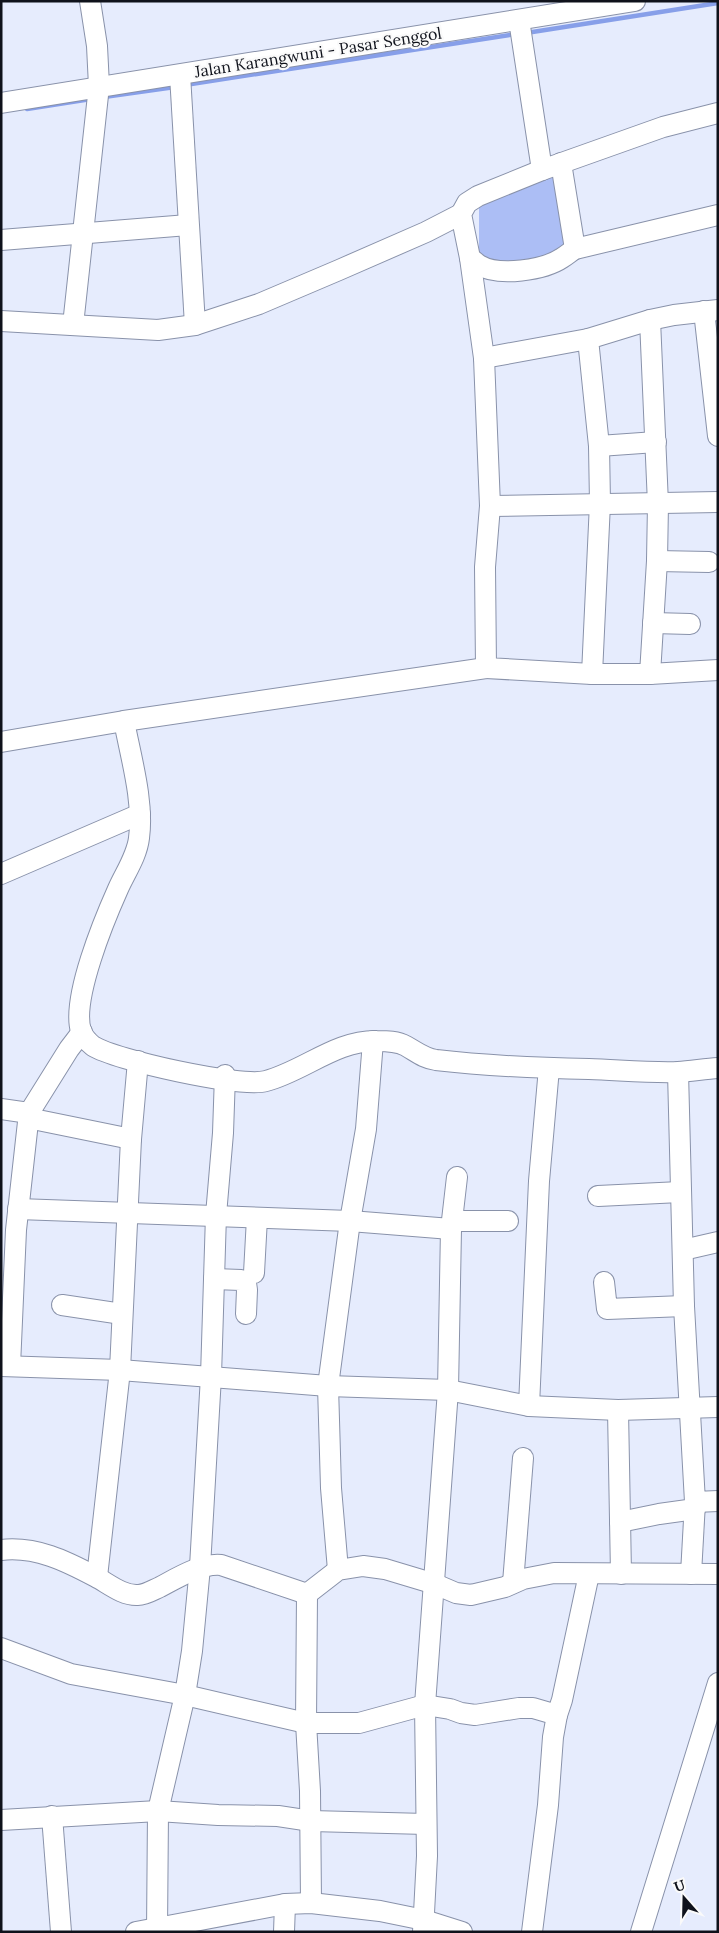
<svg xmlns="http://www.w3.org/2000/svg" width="719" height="1933" font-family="Lora,serif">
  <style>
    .green { fill: #acbef5 }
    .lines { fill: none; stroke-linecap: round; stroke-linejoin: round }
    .stream { stroke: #879fe9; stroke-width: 4.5 }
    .minor-casing { stroke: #8992aa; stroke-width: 22 }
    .minor { stroke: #fff; stroke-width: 20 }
    .labels { text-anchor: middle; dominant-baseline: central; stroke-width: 4.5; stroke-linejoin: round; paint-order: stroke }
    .street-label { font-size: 16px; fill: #0f121b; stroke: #fafafa }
  </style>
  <rect width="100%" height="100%" fill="#e6ecfd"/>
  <path class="green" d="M565,169l16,83 -56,19 -46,-15v-50z"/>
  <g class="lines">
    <g class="stream">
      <path d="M526,33l192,-30"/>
      <path d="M185,85l331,-51"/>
      <path d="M104,97l71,-10"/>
      <path d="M27,109l64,-10"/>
    </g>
    <defs>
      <g id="minor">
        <path d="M519,20l23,150"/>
        <path d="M180,75l15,250"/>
        <path d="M1,103l634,-102"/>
        <path d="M718,113l-55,14 -121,43 -64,26 -11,7 -6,11 9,44 14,100 6,148 -5,61 1,101 106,6h58l68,-4"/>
        <path d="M561,163l14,86"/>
        <path d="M1,240l187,-15"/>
        <path d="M470,258c3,2 6,5 9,7 20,12 65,5 83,-7 5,-3 8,-6 13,-9l143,-34"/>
        <path d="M704,311l14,125"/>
        <path d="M650,320l8,184 -1,57 -7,113"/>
        <path d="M1,321l157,9 37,-5 64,-21 80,-34 87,-38 35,-18"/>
        <path d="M73,325l26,-239 -2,-40 -7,-45"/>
        <path d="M484,358l104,-19"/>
        <path d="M599,446l57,-4"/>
        <path d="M490,506l228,-4"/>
        <path d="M657,561l52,1"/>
        <path d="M653,623l37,1"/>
        <path d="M592,674l8,-171 -1,-57 -11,-107 62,-19 24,-5 44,-5"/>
        <path d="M124,721c7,37 20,81 15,117 -2,18 -14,35 -21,51 -13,29 -47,110 -37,142 2,5 7,11 12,15 22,14 148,42 173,35 38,-10 70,-41 111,-40 10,0 20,0 29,5 11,6 17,12 30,14 51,6 102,8 153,9 30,1 60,4 89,3 13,-1 27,-3 40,-4"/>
        <path d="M1,742l123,-21 362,-53"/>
        <path d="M1,874l139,-60"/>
        <path d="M678,1072l6,234 11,196 23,-1"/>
        <path d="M1,1109l28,4 40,-64 13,-17"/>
        <path d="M28,1118l103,21"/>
        <path d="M598,1196l82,-4"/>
        <path d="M18,1209l332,12 101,8"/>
        <path d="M453,1221h55"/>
        <path d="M683,1250l35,-8"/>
        <path d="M254,1273l3,-55"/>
        <path d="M214,1279l27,1 5,3 1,7 -1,24"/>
        <path d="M604,1282l3,27 77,-3"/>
        <path d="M62,1305l60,9"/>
        <path d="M1,1366l119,4 208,16 120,4 81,16 89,4 100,-3"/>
        <path d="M10,1366l6,-136 13,-117"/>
        <path d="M529,1406l10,-225 10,-113"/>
        <path d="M618,1410l3,164"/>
        <path d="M620,1522l39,-8 36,-5"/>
        <path d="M1,1550c35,-4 65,11 95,27 13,7 27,19 42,18 8,0 15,-5 22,-8 17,-9 41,-24 61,-22l86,29 31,-24 25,-4 22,3 50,15 21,9 15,2 34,-8 18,-8 31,-6 164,1"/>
        <path d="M338,1570l-7,-82 -3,-102 22,-165 16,-92 7,-88"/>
        <path d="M691,1574l4,-72"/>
        <path d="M97,1577l23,-207 11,-231 7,-78"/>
        <path d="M513,1583l10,-125"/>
        <path d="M307,1594l-1,129 4,68 1,112"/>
        <path d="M1,1648l70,26 114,21 121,28h53l66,-18 25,4 11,4 14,2 44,-7h14l24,7 -4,22 -5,68 -16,127"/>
        <path d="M557,1715l5,-15 27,-126"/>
        <path d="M52,1816l9,116"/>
        <path d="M1,1820l157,-9 60,4 60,1 33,5 115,3"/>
        <path d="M136,1932l149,-28 26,-1 69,8 44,9 38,12"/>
        <path d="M157,1932l1,-121 27,-116 7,-44 8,-84 11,-191 5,-161 7,-82 2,-58"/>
        <path d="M284,1932l1,-28"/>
        <path d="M423,1932l4,-76 -2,-151 23,-315 3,-161 6,-52"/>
        <path d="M641,1932l77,-249"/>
      </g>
    </defs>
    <use href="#minor" class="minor-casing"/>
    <use href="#minor" class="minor"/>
  </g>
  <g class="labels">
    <g class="street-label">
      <text transform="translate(318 52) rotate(-9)">Jalan Karangwuni - Pasar Senggol</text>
    </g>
  </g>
  <rect width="719" height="1933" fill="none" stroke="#0f121b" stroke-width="5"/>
  <g transform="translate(684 1898) rotate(340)" stroke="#fafafa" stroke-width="4" paint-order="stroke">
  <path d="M0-4L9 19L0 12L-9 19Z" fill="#0f121b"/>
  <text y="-8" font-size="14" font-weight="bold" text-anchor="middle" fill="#0f121b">U</text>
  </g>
</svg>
